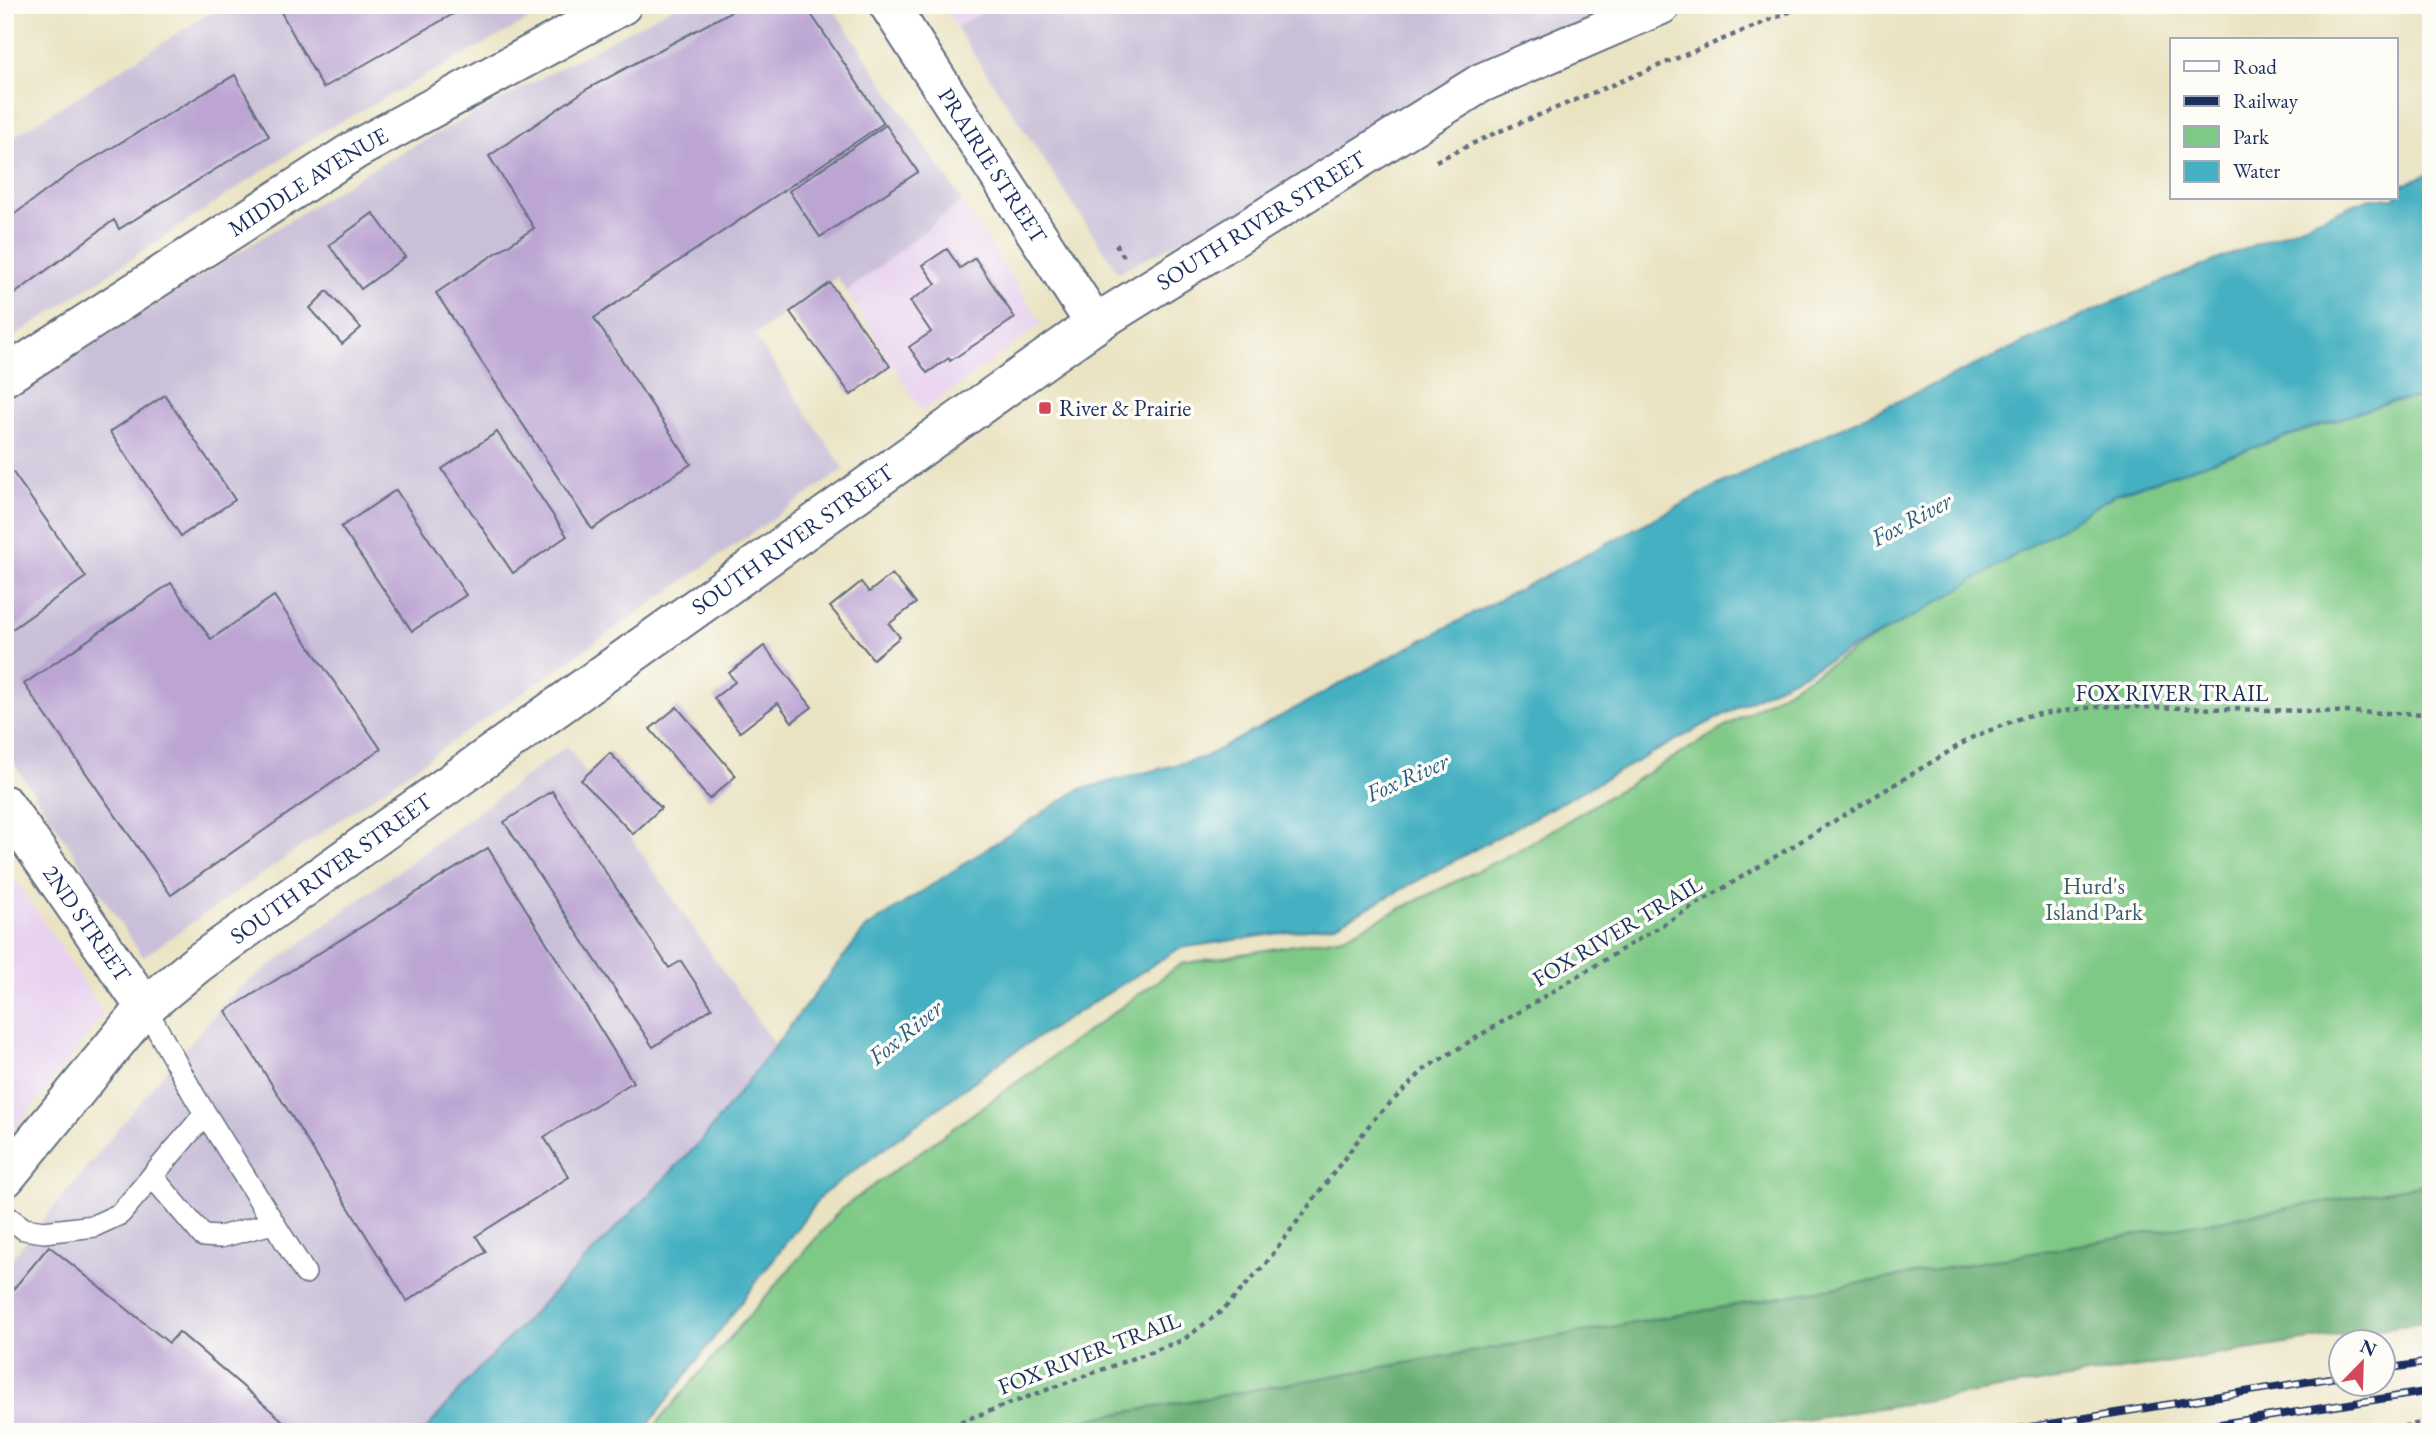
<svg xmlns="http://www.w3.org/2000/svg" width="2436" height="1437" font-family="'EB Garamond',serif">
  <style>
    .built { fill: #e8d2ef }
    .industrial { fill: #c9bfd8 }
    .green { fill: #7fc986; stroke: #4d7c72; stroke-width: 2 }
    .forest { fill: #67ad73; stroke: #416e68; stroke-width: 2 }
    .water { fill: #44b0c1; stroke: #307090; stroke-width: 2 }
    .building { fill: #bca5d3 }
    .lines { fill: none; stroke-linecap: round; stroke-linejoin: round }
    .service-casing { stroke: #636e81; stroke-width: 24 }
    .minor-casing { stroke: #636e81; stroke-width: 42 }
    .tertiary-casing { stroke: #636e81; stroke-width: 42 }
    .path { stroke: #636e81; stroke-width: 4.5; stroke-dasharray: 5 5; stroke-linecap: butt }
    .service { stroke: #fff; stroke-width: 21 }
    .minor { stroke: #fff; stroke-width: 38 }
    .tertiary { stroke: #fff; stroke-width: 38 }
    .rail-casing { stroke: #1b2f5e; stroke-width: 8 }
    .rail { stroke: #fdfcf7; stroke-width: 5; stroke-dasharray: 16; stroke-linecap: butt }
    .poi-dot { fill: #d1495b; stroke: #fdfcf7; stroke-width: 2.5 }
    .labels { text-anchor: middle; dominant-baseline: central; stroke-width: 7; stroke-linejoin: round; paint-order: stroke }
    .street-label { font-size: 23px; fill: #1b2f5e; stroke: #fdfcf7 }
    .poi-label { font-size: 23px; fill: #1b2f5e; stroke: #fdfcf7; text-anchor: start }
    .park-label { font-size: 23px; fill: #395d6a; stroke: #fdfcf7 }
    .water-label { font-size: 24px; font-style: italic; fill: #295c81; stroke: #fdfcf7 }
  </style>
  <rect width="100%" height="100%" fill="#fdfcf7"/>
  <filter id="ink" filterUnits="userSpaceOnUse"><feTurbulence type="fractalNoise" baseFrequency=".0143" numOctaves="2"/><feDisplacementMap in="SourceGraphic" scale="14" xChannelSelector="R" yChannelSelector="G"/><feConvolveMatrix kernelMatrix="1 2 1 2 8 2 1 2 1" color-interpolation-filters="sRGB"/></filter>
  <filter id="wash" filterUnits="userSpaceOnUse"><feTurbulence type="fractalNoise" baseFrequency=".00686" numOctaves="4" result="noise"/><feDisplacementMap in="SourceGraphic" scale="28" xChannelSelector="R" yChannelSelector="G"/><feGaussianBlur stdDeviation="1.57" result="paint"/><feColorMatrix in="noise" values="0 0 0 0 0 0 0 0 0 0 0 0 0 0 0 0 0 1.4 0 .05"/><feComposite in="paint" operator="in"/></filter>
  <g filter="url(#wash)">
    <rect width="100%" height="100%" fill="#eae3c2"/>
    <g class="built">
      <path d="M942,5h54l-40,22z"/>
      <path d="M962,201l80,123 -120,88 -75,-120z"/>
      <path d="M5,864l99,150 -99,128z"/>
    </g>
    <g class="industrial">
      <path d="M223,5h333l-236,128 -315,210v-201z"/>
      <path d="M677,5h154l131,196 -115,91 -10,-15 -83,58 90,134 -701,488 -138,-207v-350l361,-228z"/>
      <path d="M996,5h667l-545,267 -162,-245z"/>
      <path d="M567,746l208,300 -72,93 -233,239 -46,54h-419v-165l158,-193 73,-83z"/>
    </g>
    <path class="green" d="M2431,396v787l-1417,249h-365l192,-223 340,-245 162,-27 172,-85 601,-358 273,-92z"/>
    <path class="forest" d="M2431,1183v138l-704,111h-713z"/>
    <path class="water" d="M2431,173v223l-42,6 -273,92 -196,119 -216,112 -368,200 -156,23 -172,108 -186,139 -179,237h-219l46,-54 233,-239 162,-210 129,-85 84,-54 127,-33 185,-100 336,-176 377,-175 267,-108h26v-11z"/>
    <g id="blocks">
      <g class="building">
        <path d="M277,5h192l-146,83z"/>
        <path d="M743,5h62l79,118 -290,195 97,146 -99,65 -156,-236 98,-65 -45,-72 98,-67z"/>
        <path d="M235,75l34,61 -150,93 -5,-9 -109,81v-80l71,-52z"/>
        <path d="M886,125l32,47 -98,65 -31,-46z"/>
        <path d="M373,213l32,44 -44,32 -32,-44z"/>
        <path d="M947,249l13,19 15,-10 40,60 -65,43 -1,-3 -22,15 -18,-26 22,-15 -21,-31 26,-17 -13,-19z"/>
        <path d="M830,283l60,83 -39,29 -61,-83z"/>
        <path d="M327,291l34,37 -19,16 -32,-36z"/>
        <path d="M165,395l70,105 -54,36 -71,-104z"/>
        <path d="M497,432l70,104 -54,37 -71,-104z"/>
        <path d="M5,461l81,116 -81,57z"/>
        <path d="M396,490l70,105 -54,36 -71,-104z"/>
        <path d="M892,574l24,29 -27,21 11,13 -27,22 -43,-52 31,-25 8,10z"/>
        <path d="M171,583l40,56 63,-43 107,153 -210,146 -147,-211z"/>
        <path d="M764,646l48,61 -20,15 -14,-19 -38,29 -26,-34 21,-16 -6,-9z"/>
        <path d="M677,707l59,69 -27,23 -59,-70z"/>
        <path d="M610,753l51,55 -28,26 -52,-54z"/>
        <path d="M552,791l117,177 12,-7 31,47 -59,39 -149,-225z"/>
        <path d="M488,848l145,234 -89,55 25,40 -93,59 10,16 -79,49 -181,-290z"/>
        <path d="M49,1246l120,97 10,-11 117,100h-291v-133z"/>
      </g>
    </g>
  </g>
  <g filter="url(#ink)">
    <use href="#blocks" fill-opacity="0" stroke="#636e81" stroke-width="2"/>
    <g class="lines">
      <defs>
        <g id="service">
          <path d="M145,1007l50,90 110,176"/>
          <path d="M152,1176l51,60 17,1 53,-14"/>
          <path d="M5,1215l19,14 20,3 50,-6 26,-12 85,-100"/>
        </g>
        <g id="minor">
          <path id="s1" d="M5,376l350,-226 267,-145"/>
          <path id="s2" d="M5,805l140,202"/>
        </g>
        <g id="tertiary">
          <path id="s3" d="M889,5l206,319"/>
          <path id="s4" d="M5,1178l140,-171 52,-43 851,-607 47,-33 386,-241 180,-78"/>
        </g>
      </defs>
      <use href="#service" class="service-casing"/>
      <use href="#minor" class="minor-casing"/>
      <use href="#tertiary" class="tertiary-casing"/>
      <g class="path">
        <path d="M1436,161l57,-27 313,-129"/>
        <path d="M1116,244l10,16"/>
        <path d="M932,1432l251,-92 40,-30 44,-48 106,-142 53,-52 547,-331 53,-21 76,-10 329,8"/>
        <path d="M2374,1432l57,-11"/>
      </g>
      <use href="#service" class="service"/>
      <use href="#minor" class="minor"/>
      <use href="#tertiary" class="tertiary"/>
      <defs>
        <g id="rail">
          <path d="M2384,1369l47,-7"/>
          <path d="M2000,1432l342,-56"/>
          <path d="M2169,1432l262,-41"/>
        </g>
      </defs>
      <use href="#rail" class="rail-casing"/>
      <use href="#rail" class="rail"/>
    </g>
  </g>
  <rect class="poi-dot" x="1038" y="401" width="14" height="14" rx="3.5"/>
  <g class="labels">
    <g class="street-label">
      <text stroke="none"><textPath href="#s3" startOffset="191">PRAIRIE STREET</textPath></text>
      <text stroke="none"><textPath href="#s1" startOffset="360">MIDDLE AVENUE</textPath></text>
      <text stroke="none"><textPath href="#s4" startOffset="1587">SOUTH RIVER STREET</textPath></text>
      <text stroke="none"><textPath href="#s4" startOffset="1020">SOUTH RIVER STREET</textPath></text>
      <text x="2172" y="693">FOX RIVER TRAIL</text>
      <text stroke="none"><textPath href="#s4" startOffset="453">SOUTH RIVER STREET</textPath></text>
      <text stroke="none"><textPath href="#s2" startOffset="144">2ND STREET</textPath></text>
      <text transform="translate(1617 931) rotate(-31)">FOX RIVER TRAIL</text>
      <text transform="translate(1089 1353) rotate(-21)">FOX RIVER TRAIL</text>
    </g>
    <g class="poi-label">
      <text x="1059" y="408">River &amp; Prairie</text>
    </g>
    <g class="park-label">
      <text x="2094" y="886">Hurd's<tspan x="2094" dy="26">Island Park</tspan></text>
    </g>
    <g class="water-label">
      <text transform="translate(1911 519) rotate(-28)">Fox River</text>
      <text transform="translate(1407 777) rotate(-24)">Fox River</text>
      <text transform="translate(905 1032) rotate(-39)">Fox River</text>
    </g>
  </g>
  <rect width="2436" height="1437" fill="none" stroke="#fdfcf7" stroke-width="28"/>
  <rect x="2170" y="38" width="228" height="161" fill="#fdfcf7" stroke="#a3aaba" stroke-width="2"/>
  <rect x="2184" y="61" width="35" height="10" fill="#ffffff" stroke="#a3aaba" stroke-width="2"/>
  <text x="2233" y="74" font-size="21" fill="#1b2f5e">Road</text>
  <rect x="2184" y="96" width="35" height="10" fill="#1b2f5e" stroke="#a3aaba" stroke-width="2"/>
  <text x="2233" y="108" font-size="21" fill="#1b2f5e">Railway</text>
  <rect x="2184" y="126" width="35" height="21" fill="#7fc986" stroke="#a3aaba" stroke-width="2"/>
  <text x="2233" y="144" font-size="21" fill="#1b2f5e">Park</text>
  <rect x="2184" y="161" width="35" height="21" fill="#44b0c1" stroke="#a3aaba" stroke-width="2"/>
  <text x="2233" y="178" font-size="21" fill="#1b2f5e">Water</text>
  <g transform="translate(2362 1363) rotate(23)"><circle r="33" fill="#fdfcf7" stroke="#a3aaba" stroke-width="2"/>
  <path d="M0-5L12 26L0 18L-12 26Z" fill="#d1495b"/>
  <text y="-10" font-size="19" font-weight="bold" text-anchor="middle" fill="#1b2f5e">N</text>
  </g>
</svg>
